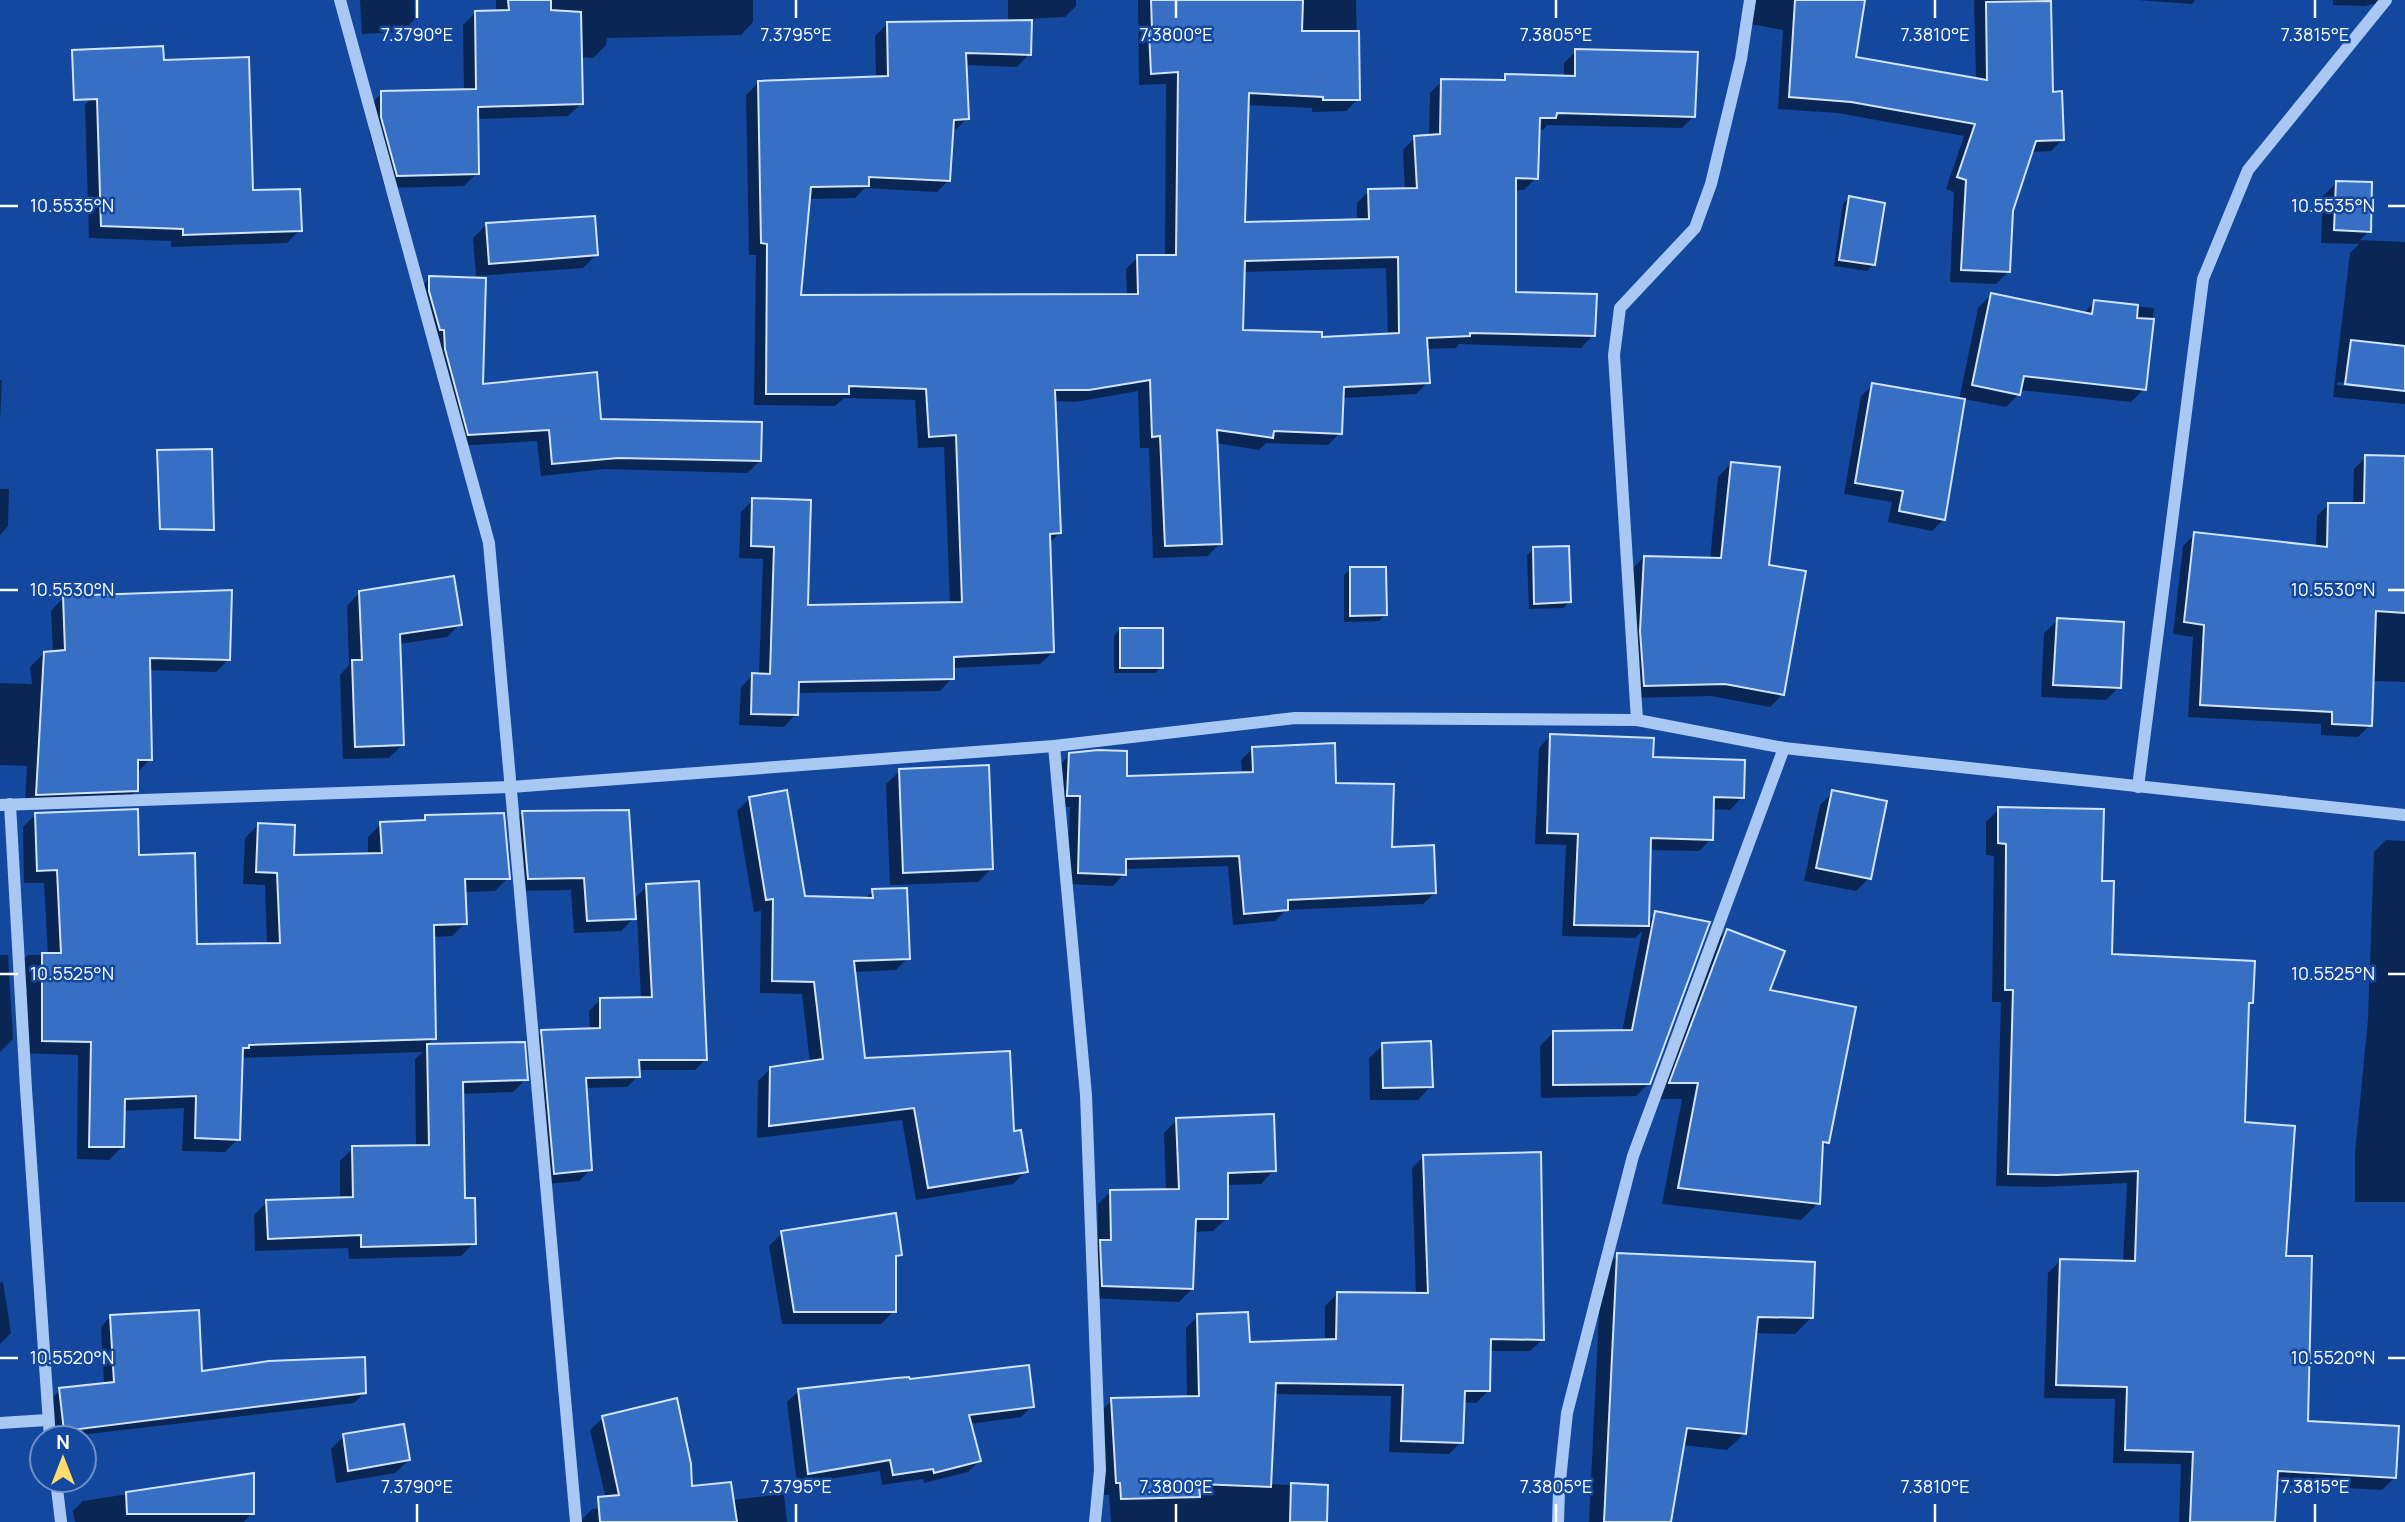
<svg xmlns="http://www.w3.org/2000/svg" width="2405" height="1522" font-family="Manrope,sans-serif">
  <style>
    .shadow { fill: #0007; fill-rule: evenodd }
    .building { fill: #376fc4; stroke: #d2e4fd; stroke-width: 2; fill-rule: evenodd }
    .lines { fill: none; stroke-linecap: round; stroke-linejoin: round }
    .minor { stroke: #aac8f4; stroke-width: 12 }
    .ticks { fill: none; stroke: #fff; stroke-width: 2.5 }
    .ticks-label { font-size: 18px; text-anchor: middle; fill: #fff; stroke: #13489e; stroke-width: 5; stroke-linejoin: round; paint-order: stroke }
  </style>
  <rect width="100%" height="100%" fill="#13489e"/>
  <g class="shadow">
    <path d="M360,0h54l1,19 -13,13 -40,2z"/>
    <path d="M496,0h257v22l-12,13 -134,3 -1,7 -13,13 -13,-1 1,47 -13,12 -92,3 1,54 -13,13 -79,2 -16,-57v-25l13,-13 82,-2 -1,-66 13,-13h20z"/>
    <path d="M1008,0h68v6l-11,11 -35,2 -1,35 -12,13 -53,-2 4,53 -13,12 -3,1 -3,49 -12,12 -72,-4 -10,10 -47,1 -9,98 328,-2 -1,-26 12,-12h27l1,-173 -27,1 -1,-85h218l2,99 -12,12 -34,1v-4l-65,-3 -3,119 113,-3v-18l12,-12 36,-1 -2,-40 12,-13h14l1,-44 12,-12 58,1 5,-6 59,2v-15l12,-12 118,65 -12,12 -135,-3 -4,5 -5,-1 -2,49 -12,12h-10v103l79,42 -12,13 -122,-4 -3,4 -30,1 2,33 -12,12 -74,4 -2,35 -12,12 -62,-2 -7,7 -43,-7 4,100 -12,13 -55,2 -4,-110h-9l-2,-57 -63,11 -22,-1 7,132 -12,11 5,108 -13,12 -88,4v10l-12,13 -143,2 -1,21 -12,13 -45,-2 2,-38 12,-12h6l4,-116 -24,-1 2,-46 12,-12 53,106 144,-2 -6,-157 -26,1 -3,-48 -71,-2 -9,8 -81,-1 2,-150h-7l-3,-160 12,-12 118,-5 -1,-42 12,-12 121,-2zM1386,268l2,68 -68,3 -79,-7 2,-60z"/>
    <path d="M1748,0h115l-9,58 122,21 -2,-79h75l2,94 12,45 -12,12 -21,1 -19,59 -3,61 -12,12 -46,-2 4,-90 -8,-3 18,-53 -126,-23 -60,-4 5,-79 -37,-7z"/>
    <path d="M2138,0h57l-3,4z"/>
    <path d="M2333,0h59l-7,7 -13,-3 -7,2 -32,-1z"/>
    <path d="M162,62l89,130 49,38 -13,13 -116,4v-6l-82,-3 -4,-133 12,-13z"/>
    <path d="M2336,183l33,48 -9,9 45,2v147l-68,-7v3l68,7v12l-72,-7 17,-144 9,-9 -38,-1 2,-47z"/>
    <path d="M1849,198l24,67 -6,6 -33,-5 9,-62z"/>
    <path d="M486,225l110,30 -13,13 -107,8 -3,-38z"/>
    <path d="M430,278l52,108 118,34 160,41 -13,12 -142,-4 -64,7 -4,-35 -81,5 -38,-156z"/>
    <path d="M1991,295l92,19 12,-12 59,6 -10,81 -13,13 -111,-12 -1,4 -13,13 -42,-8 -20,120 -12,12 -44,-9 4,-20 -48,-8 17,-98 12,-11 86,15 19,-92z"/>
    <path d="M0,380h2l-2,38z"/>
    <path d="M2366,457l39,1v224l-33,-1 -2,44 -12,12 -37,-2v-11l-133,-7 5,-80 -20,-3 10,-88 12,-12 121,14 1,-32 12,-12 24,1 1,-36z"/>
    <path d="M1731,463l36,103 16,128 -13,13 -59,-11 -80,2v-128l13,-13 66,3 8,-83z"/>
    <path d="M0,489h9l-1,37 -8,9z"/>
    <path d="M1534,549l35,53 -6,6 -34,1 -2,-54z"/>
    <path d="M1351,569l34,46 -6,6 -35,1v-47z"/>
    <path d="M360,592l100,32 -13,13 -48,7 4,100 -14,14 -46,1 -3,-84 9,-10 -2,-59z"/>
    <path d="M63,598l166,61 -13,13 -68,-2 2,89 -12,13 -2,19 -12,12 -99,4 2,-41 -27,-1v-82l32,1 -2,-17 13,-13 10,-1 -2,-42z"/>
    <path d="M2058,620l61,67 -13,13 -65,-3 3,-64z"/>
    <path d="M1120,629l41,38 -6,6h-41v-37z"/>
    <path d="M1551,735l100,24 91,38 -12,13 -18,-1 -1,30 -12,12 -50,-1 -2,72 9,-9 -7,170 -13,13 -95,2 -1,-52 13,-13 69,-1 20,-101 -7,7 -73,-2 4,-91 -31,-1 4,-96z"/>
    <path d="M1253,748l81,37 56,63 45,45 -12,11 -137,6 -11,11 -42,4 -5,-59 -104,3v5l-11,12 -46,-2 3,-77h-13l1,-41 12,-11 55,23 117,-4 -1,-14z"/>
    <path d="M900,771l91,98 -13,13 -88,3 -4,-101z"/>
    <path d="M1833,792l36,86 -13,13 -52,-10 16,-76z"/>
    <path d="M750,798l53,100 62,1 8,-8 35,67 -12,12 -42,2 10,87 148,74 14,38 -13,13 -97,16 -14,-80 -145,18 1,-57 13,-13 39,-5 -8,-69 -42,-1 1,-82 -7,1 -17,-101z"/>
    <path d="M1999,809l101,73 10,74 141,46 -4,5 -4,117 41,134 22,164 89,55 -13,13 -107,-6 -2,38h-94l2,-58 -68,-1 2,-64 -71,-1 4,-125 13,-13 62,2 4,-79 -84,4 -47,-1 5,-184h-9l2,-146 -8,-1v-33z"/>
    <path d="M522,813l111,87 14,-14 58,174 -10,10h-57v6l-11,11 -42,1 5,82 -11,11 -35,3 -13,-141 11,-11 48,-2 -1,-19 11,-11 41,-1 -4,-84 -16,16 -47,2 -3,-43 -56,1 -6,-65z"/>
    <path d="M36,814l101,43 58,89 72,-1 -2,-60 -22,-1 2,-46 13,-13 34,32 76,-2v-18l13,-13 40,-2 5,-5 82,61 -13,13 -31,1 1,31 -13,13 -20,1 2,101 -8,8 97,-2 3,35 -13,13 -51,2 1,106 11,43 -13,13 -112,3 -1,-11 -93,3 -1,-36 13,-13 73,-3v-38l13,-13 63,-1 -1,-88 8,-7 -182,6 -3,81 -13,13 -43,-1 2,-43 -61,3 -1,36 -13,13 -32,-1 1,-104 -59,-2 -4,-85 13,-13h20l-4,-72h-20l-1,-56z"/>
    <path d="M2386,840l19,1v361h-50v-49l13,-134 6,-167z"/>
    <path d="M1727,931l40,61 60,151 -6,6 -3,54 -17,17 -139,-16 20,-105h-28l56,-152z"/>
    <path d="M0,955h8l5,84 -13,13z"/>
    <path d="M1383,1045l48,41 -13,14h-48l-1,-42z"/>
    <path d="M1177,1120l97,50 -13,14 -34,1v33l-14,13 -19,1 -2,57 -13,13 -90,-4 -1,-43 10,-11v-40l13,-13h55l-2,-58z"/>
    <path d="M1424,1156l119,183 -13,12h-41l-1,40 -12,12 -13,-1 -2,40 -12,12 -60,-2 2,-56 -117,-2 -5,90 57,3 -1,35h-214l-2,-27h-5l-4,-83 12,-12 75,-2 -1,-70 12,-12 50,27 77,-2v-35l13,-13 78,2 -4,-127z"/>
    <path d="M782,1233l118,21 -6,6v51l-13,13h-99l-13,-78z"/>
    <path d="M1618,1255l193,63 -16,16 -40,-1 -11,101 -17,16 -45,-5 -13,77h-80l12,-250z"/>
    <path d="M3,1282l8,51 -11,11v-61z"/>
    <path d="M110,1317l91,56 163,20 -10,10 -300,35 -4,-38 10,-10 44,-5 -3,-58z"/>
    <path d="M799,1391l233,15 -11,11 -52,7 10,37 -11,11 -44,11 -1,-4 -41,6 -2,-14 -83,13 -10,-82z"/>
    <path d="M603,1418l88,70 41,12 52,-6 3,28h-207l12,-13 16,-1 -18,-78z"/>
    <path d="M344,1436l65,24 -14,13 -59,10 -5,-34z"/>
    <path d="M252,1475v38l-8,9h-169l-2,-11 10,-10z"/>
  </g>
  <g class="building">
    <path d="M508,0h43v10l30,2 2,92 -105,3 1,67 -82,2 -16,-59v-26l95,-2 -1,-78 34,-1z"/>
    <path d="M1151,0h152l-1,31h57l1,69h-37v-3l-74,-4 -4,129 124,-3 -1,-30 49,-1 -3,-52 26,-2 1,-55 64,1v-6l70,2v-27l123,3 -3,65 -138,-4 -1,5h-16l-2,61 -22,-1v114l81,2 -2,42 -125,-3v3l-43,2 3,45 -86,4 -2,47 -68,-3 -1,7 -56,-8 5,114 -57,2 -5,-110 -8,1 -2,-57 -61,10h-34l6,143 -11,1 4,118 -100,5v22l-155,3 -1,33 -47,-1 1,-41 18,1 4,-127 -23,-1 1,-48 59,2 -3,105 154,-3 -6,-167 -27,2 -3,-48 -77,-3v8h-83l1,-150 -6,-1 -3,-162 130,-5 -1,-54 145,-2 -1,35 -65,-2 3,66 -15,1 -4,61 -81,-4v9l-58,1 -10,108 337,-1 -1,-39h39l2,-183 -27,2 -2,-43 3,-1zM1398,257l1,76 -77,4v-5l-79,-2 2,-69z"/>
    <path d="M1795,0h70l-9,57 131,23 -1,-78 65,-1 2,91 9,-1 2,49 -28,1 -23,70 -3,61 -49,-2 5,-90 -9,-3 18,-53 -124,-22 -62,-5z"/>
    <path d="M163,46l1,14 85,-3 4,133 47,-1 2,42 -119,4v-6l-82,-3 -4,-127 -23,1 -2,-50z"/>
    <path d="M2336,181l36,1 -1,50 -37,-2z"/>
    <path d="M1849,196l36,7 -10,62 -36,-5z"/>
    <path d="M595,216l3,39 -109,9 -3,-41z"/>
    <path d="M429,276l57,2 -3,106 114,-12 4,47 161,3 -1,39 -143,-3 -66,6 -3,-34 -81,5 -23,-86 -1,-19h-4l-11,-39z"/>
    <path d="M1991,293l101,21 2,-14 44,5 -1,13 17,1 -8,71 -122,-14 -4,19 -48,-10z"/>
    <path d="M2351,340l54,6v45l-60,-7z"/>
    <path d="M1872,383l93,16 -20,121 -46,-9 4,-20 -48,-8z"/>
    <path d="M212,449l2,81 -54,-1 -3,-79z"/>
    <path d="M2365,455l40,1v157l-29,-2 -4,115 -40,-2v-12l-132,-7 4,-80 -20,-3 10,-90 133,15 1,-44h36z"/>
    <path d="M1731,462l49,5 -11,98 37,6 -22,124 -59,-11 -81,2 -4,-55 4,-75 77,2z"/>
    <path d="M1569,546l2,56 -37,2 -1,-57z"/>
    <path d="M1350,567h36l1,48 -37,1z"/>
    <path d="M454,576l8,49 -62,9 4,111 -49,2 -3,-87h10l-3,-69z"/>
    <path d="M232,590l-2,70 -80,-2 2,102h-14v31l-102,4 8,-143 21,-2 -2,-54z"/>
    <path d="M2057,618l67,4 -3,66 -68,-3z"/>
    <rect x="1120" y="628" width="43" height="40"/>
    <path d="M1550,734l104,4 -1,19 92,3 -1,38 -30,-1 -1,43 -62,-2 -2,88 -75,-1 4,-91 -31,-1z"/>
    <path d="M1335,743l1,40 58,1 -2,63 42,-2 2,48 -148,7v10l-44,4 -5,-58 -113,3v16l-48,-2 2,-77h-13l2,-43 29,-3 29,1v25l126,-4 -1,-25z"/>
    <path d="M989,765l4,104 -90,4 -4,-104z"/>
    <path d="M787,790l18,106 68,2 -1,-9 35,-1 3,71 -56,2 11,97 145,-7 4,80 7,-1 7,42 -100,16 -14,-80 -145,18 1,-59 53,-8 -9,-77 -42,-1 1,-82 -7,1 -17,-103z"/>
    <path d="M1832,790l55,11 -16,78 -55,-11z"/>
    <path d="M1998,807l106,2 -2,72h12l-2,73 143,7 -2,42h-4l-4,119 50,4 -9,130h26l-4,165 91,5 -3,52 -118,-7 -3,51h-85l3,-70 -68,-2 2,-63 -71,-2 4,-126 75,2 3,-90 -81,4 -49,-1 5,-184h-8l1,-146 -8,-1z"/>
    <path d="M138,809l1,46 56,-2 2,91 83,-1 -3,-70 -21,-1 2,-49 37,2 -1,30 88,-2 -2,-31 45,-2v-5l79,-2 6,66h-45l2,45 -33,1 2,114 -187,6v3h-6l-3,92 -45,-2 1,-42 -71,3 -1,48h-35l2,-105 -49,-1v-88h19l-4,-83 -20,1 -2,-58z"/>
    <path d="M629,810l7,109 -49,2 -3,-43 -56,1 -6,-68z"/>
    <path d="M699,881l8,179h-68l1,17 -54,1 6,92 -38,4 -13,-144 59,-2v-30l52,-1 -6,-113z"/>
    <path d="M1655,911l55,11 -60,162 -97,1v-54l79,-1z"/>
    <path d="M1727,929l58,22 -15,39 86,17 -27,136 -6,-1 -3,62 -142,-16 20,-105h-29z"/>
    <path d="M1431,1041l2,46 -50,1 -1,-45z"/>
    <path d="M525,1042l3,38 -65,2 2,116h10l1,46 -115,3v-12l-93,4 -2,-39 87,-3 -1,-51 77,-1 -2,-101z"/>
    <path d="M1274,1114l2,57 -48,2v46h-32l-3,70 -91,-3 -2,-46h11l-1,-50 69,-1 -3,-71z"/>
    <path d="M1541,1152l3,188 -53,-1 -1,52h-25l-2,52 -62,-2 2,-56 -127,-2 -5,104 -72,-3 1,13 -79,2 -1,-16h-4l-5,-85 88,-2 -2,-82 51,-2 2,30 86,-3 1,-47 91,1 -5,-138z"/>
    <path d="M896,1213l6,42 -6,1v56h-102l-13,-81z"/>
    <path d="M1617,1253l198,9 -2,56 -55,-1 -12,117 -59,-6 -16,94h-67z"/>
    <path d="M199,1310l3,61 67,-10 96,-4 1,36 -302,38 -5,-43 55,-6 -4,-67z"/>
    <path d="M1029,1365l5,42 -65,8 12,46 -47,12 -1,-4 -40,6 -3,-15 -82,14 -10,-85 98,-11 13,-1 1,2z"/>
    <path d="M677,1398l14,66 1,22 39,-4 6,40h-137l-2,-25 21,-2 -17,-79z"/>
    <path d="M404,1424l6,36 -62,11 -5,-37z"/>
    <path d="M254,1473v41h-127l-1,-22z"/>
    <path d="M1291,1483l37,2 -1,37h-37z"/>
  </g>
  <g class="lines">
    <g class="minor">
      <path d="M340,0l149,543 87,979"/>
      <path d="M1637,720l-23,-365 6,-47 75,-80 16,-44 30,-125 9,-59"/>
      <path d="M1054,746l32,349 14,375 -5,52"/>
      <path d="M2138,787l65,-508 45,-109 138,-170"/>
      <path d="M10,804l16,285 24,349"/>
      <path d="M0,805l511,-18 543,-41 241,-28 342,2 147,28 621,67"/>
      <path d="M0,1423l47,-3"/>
      <path d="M56,1480l5,42"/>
      <path d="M1558,1522l1,-32 8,-77 66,-257 151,-408"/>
    </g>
  </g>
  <path class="ticks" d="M417,0v18M796,0v18M1176,0v18M1556,0v18M1935,0v18M2315,0v18M0,206h18M2388,206h17M0,590h18M2388,590h17M0,974h18M2388,974h17M0,1358h18M2388,1358h17M417,1504v18M796,1504v18M1176,1504v18M1556,1504v18M1935,1504v18M2315,1504v18"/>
  <g class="ticks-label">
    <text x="417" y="41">7.3790°E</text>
    <text x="796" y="41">7.3795°E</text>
    <text x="1176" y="41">7.3800°E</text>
    <text x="1556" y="41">7.3805°E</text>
    <text x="1935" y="41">7.3810°E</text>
    <text x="2315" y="41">7.3815°E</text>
    <text x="72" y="212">10.5535°N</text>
    <text x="2333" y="212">10.5535°N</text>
    <text x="72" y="596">10.5530°N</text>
    <text x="2333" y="596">10.5530°N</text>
    <text x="72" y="980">10.5525°N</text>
    <text x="2333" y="980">10.5525°N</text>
    <text x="72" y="1364">10.5520°N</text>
    <text x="2333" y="1364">10.5520°N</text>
    <text x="417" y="1493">7.3790°E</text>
    <text x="796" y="1493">7.3795°E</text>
    <text x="1176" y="1493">7.3800°E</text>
    <text x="1556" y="1493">7.3805°E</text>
    <text x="1935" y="1493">7.3810°E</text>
    <text x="2315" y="1493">7.3815°E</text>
  </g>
  <g transform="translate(63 1459)"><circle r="33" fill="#13489e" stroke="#7191c5" stroke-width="2"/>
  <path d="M0-5L12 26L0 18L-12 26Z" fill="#ffdc6d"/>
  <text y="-10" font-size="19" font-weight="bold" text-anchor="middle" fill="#ffffff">N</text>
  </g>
</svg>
